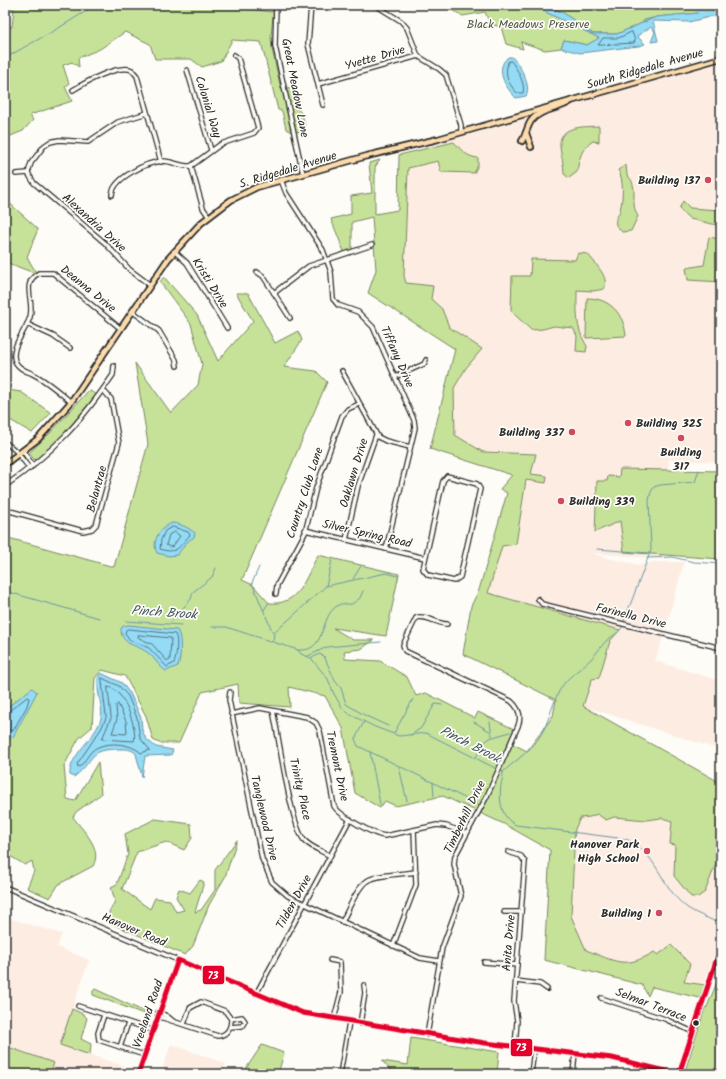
<svg xmlns="http://www.w3.org/2000/svg" width="726" height="1079" font-family="Kalam,sans-serif">
  <style>
    .built { fill: #fdece2 }
    .green { fill: #c6e299; stroke: #788662 }
    .water { fill: #94dbf6; stroke: #6a95a5 }
    .lines { fill: none; stroke-linecap: round; stroke-linejoin: round }
    .shore { stroke: #55717c; stroke-width: 1 }
    .stream { stroke: #6a95a5; stroke-width: 1 }
    .river { stroke: #94dbf6; stroke-width: 5.5 }
    .minor-casing { stroke: #2b2b2b; stroke-width: 6 }
    .major-casing { stroke: #2b2b2b; stroke-width: 8 }
    .minor { stroke: #fdfcf7; stroke-width: 3.5 }
    .major { stroke: #fcdcac; stroke-width: 4.5 }
    .bus-1-casing { stroke: #fdfcf7; stroke-width: 8 }
    .bus-1 { stroke: #e4002b; stroke-width: 5 }
    .poi-dot { fill: #d1495b; stroke: #fdfcf7; stroke-width: 1.5 }
    .bus-dot { fill: #2b2b2b; stroke: #fdfcf7; stroke-width: 1.5 }
    .labels { text-anchor: middle; dominant-baseline: central; stroke-width: 3.5; stroke-linejoin: round; paint-order: stroke }
    .park-label { font-size: 12px; fill: #525946; stroke: #fdfcf7 }
    .street-label { font-size: 12px; fill: #2b2b2b; stroke: #fdfcf7 }
    .poi-label { font-size: 12px; font-weight: bold; fill: #2b2b2b; stroke: #fdfcf7; text-anchor: end }
    .water-label { font-size: 13px; font-style: italic; fill: #45575e; stroke: #fdfcf7 }
    .line-badge { stroke: #fdfcf7; stroke-width: 1.5 }
    .badge-label { font-size: 11px; text-anchor: middle; font-weight: bold; fill: #fff }
  </style>
  <rect width="100%" height="100%" fill="#fdfcf7"/>
  <filter id="ink" filterUnits="userSpaceOnUse"><feTurbulence type="fractalNoise" baseFrequency=".025" numOctaves="2"/><feDisplacementMap in="SourceGraphic" scale="8" xChannelSelector="R" yChannelSelector="G"/><feConvolveMatrix kernelMatrix="1 2 1 2 8 2 1 2 1" color-interpolation-filters="sRGB"/></filter>
  <g filter="url(#ink)">
    <g class="built">
      <path d="M221,5h52l-1,7z"/>
      <path d="M721,62v400l-52,-2 -5,99 -71,-6 10,4 36,8 15,-3h30l-20,72 -9,27 66,20v69l-135,-43 135,76v152l-16,50 -21,-3 -30,-30 -14,9 -19,2 -35,-13 -15,-34 12,-210 9,-27 7,-1 11,-37 10,-10 -141,-41 7,-23 4,1 24,-94 -84,-25 25,-100 -87,-56 30,-83 1,-55z"/>
      <path d="M5,917l57,17 -5,13 32,13 -29,85 64,21 -3,8h-71l4,-11 -49,-17z"/>
      <path d="M171,1044l55,20 -3,10h-56l-5,-4z"/>
    </g>
    <g class="green">
      <path d="M5,5h216l51,7 1,-7h9l-9,11 -2,20 1,13 9,40 12,-2 4,21 5,6 4,15 -12,4 -8,-4 -4,-18 -4,-1 -17,-68 -29,-2 -11,21 -19,6 -11,-8h-36l-5,-15 -25,-12 -25,17 -22,9 1,9 -7,-5 -9,3 6,19 -4,3 7,14 -42,14 3,5 -10,11 -15,6 -3,3v-113h7l2,-18 -9,-2z"/>
      <path d="M443,5h88l69,33 -13,7 -23,-5 -3,8 -16,2 -24,-8 2,7 -17,-5 -5,-17 -11,-3 -5,-12 -22,4z"/>
      <path d="M541,5h180v3l-12,4 -53,5 -39,17h-24l-31,-22z"/>
      <path d="M599,126v16l-6,-1c-12,7 -14,18 -16,31l-8,6 -5,-4c0,-9 -3,-19 -4,-28 -2,-21 25,-19 39,-20z"/>
      <path d="M454,142c7,8 13,15 24,16v7l-4,8 -33,-1 -3,-11 -30,7 -4,108 2,7 27,3 -2,13 11,10 7,18 33,22 -16,19 -12,20 1,47 28,17 53,2 -5,20 16,2 -1,7 -20,-3 -10,64 -14,2 -14,47 132,37 -10,11 -11,37 -7,1 -9,27 138,77v67l-16,42 -7,5h-7l-17,-21 1,-31 -5,-1 2,-23 -10,-3 -16,2 -32,-3 -8,3 -9,-6 -7,3 -10,1 -5,11 -4,87 15,34c29,11 39,20 68,2l4,3 13,-10 19,19 -6,18 21,3 -5,13 -48,-11 -4,9 -6,-11 -98,-25 6,-110 -46,-26 -61,-28 -47,10 -11,-5 -5,7 -25,-15 -12,-65 -18,-32 -36,-9 1,20 -51,-4 -1,-19 -36,8 -23,51h-20l-6,-3 -7,-24 -21,-40 -23,-6 -7,8 -3,49 -13,11 -15,28 3,33 8,2 23,-39 3,32 -25,18 -3,5c10,14 30,31 20,49l-34,18 -9,14 -23,-10 7,-17 -2,-10 -7,4 -20,-12v-316l109,30 34,-123 -13,-81 36,50 27,-28 4,-21 -11,-40 -31,-42 4,-5 33,38 21,46 35,-40 -17,-28h12l27,50 23,-12 4,9 -18,27 32,4 11,11 -85,198 11,5 16,18c30,3 36,-25 49,-48l81,19 -13,62 -53,-8 20,12h21l-13,9 -17,2 1,8 35,2 27,16 9,19 10,-3 49,25 3,-6 36,17 -5,13 18,9 26,-35 3,-16 -93,-46 8,-48 8,-16 28,-97 -7,-4 12,-14 -82,-26 25,-100 -87,-56 8,-23 -4,-53 -20,5v30l-7,2 -14,-35 20,-5v-18l21,-3 -3,-30 11,-3 -5,7v47l23,-4 1,-55z"/>
      <path d="M626,165l1,10c13,11 2,29 11,41l-7,15 -9,1c-2,-2 -5,-5 -6,-7 -2,-7 3,-9 4,-15 3,-10 4,-32 -2,-40z"/>
      <path d="M5,199l33,30 -11,28 10,17 -32,-12z"/>
      <path d="M683,201l7,7 29,2 2,2v14l-31,-7 -11,-10z"/>
      <path d="M709,237l10,2 2,3v40l-33,-2 -2,-12 18,-3z"/>
      <path d="M578,253l10,1c7,10 22,23 16,35l-11,2 -16,-1c0,20 -2,38 10,56l-1,6 -10,-1 1,-15 -4,-8 -19,-2 -11,3 -12,1 -20,-19 1,-35h18l1,-17 44,1z"/>
      <path d="M587,298c23,0 37,16 39,38l-40,2z"/>
      <path d="M5,386l3,4 13,2 30,21 -19,20 -27,-16z"/>
      <path d="M89,390l7,5 -37,45 -24,21 -6,-8 22,-21z"/>
      <path d="M620,469l101,2v88l-97,-7 -4,-31 -25,11 2,-51h10l1,-5 11,1z"/>
      <path d="M155,819l36,5 1,14 -8,12 -18,-8 -29,10 -15,37 28,20 5,-11 15,2 6,12 8,-2 -8,-13 3,-8 11,4 10,-13 4,2 -9,30 6,-2 14,-20v-20l22,-30 -12,37 -16,28 -16,41 -8,9 -73,-31 -3,-12 6,-11 -4,-14 6,-3 11,-30 -3,-20z"/>
      <path d="M717,982l4,2v90h-37l21,-66 2,-1z"/>
      <path d="M95,989l50,23 -1,2 -51,-19v-4z"/>
      <path d="M72,1009l11,5 4,4 -6,21 10,5 -1,11 -30,-10z"/>
      <path d="M411,1038l88,14 -2,22h-103l-12,-13 26,4z"/>
      <path d="M262,1045l22,8 -6,21h-34l1,-4z"/>
      <path d="M5,1046l49,17 -4,11h-45z"/>
    </g>
    <g class="water">
      <path d="M531,5h10l21,7 31,22h24l39,-17 53,-5 12,-4v6l-32,8 -36,-1 5,20 -7,1 4,-10 -4,-5 -14,9 8,8 -6,2 -59,7 -19,-5 3,-8 23,5 12,-7z"/>
      <path d="M508,57h4c8,8 20,29 14,39l-10,2c-11,-11 -22,-29 -8,-41z"/>
      <path d="M172,523c7,0 17,5 23,10l-1,4 -7,5 -10,13 -8,1 -12,-3c-6,-13 3,-25 15,-30z"/>
      <path d="M129,625l48,5c5,6 4,29 1,36l-12,5c-8,-5 -11,-13 -18,-18 -11,-9 -27,-7 -27,-24l2,-3z"/>
      <path d="M101,673l21,10 9,12 10,23 1,12 4,9 10,8 17,3 -2,5 -26,1 -3,21 -6,-23c-4,-5 -9,-5 -15,-5 -35,0 -24,10 -47,28l-4,-2c-2,-19 27,-38 31,-57 3,-12 -9,-37 0,-45z"/>
      <path d="M32,688l5,4 -24,45 -2,1 -6,-6v-23z"/>
    </g>
    <g class="lines">
      <g class="shore">
        <path d="M632,32l3,8 -1,3 -36,2 5,-7h15z"/>
        <path d="M511,61c6,7 15,24 12,32h-6c-9,-10 -13,-17 -9,-31z"/>
        <path d="M173,527l15,5 2,3c-11,11 -12,20 -30,14l1,-9 4,-9z"/>
        <path d="M175,532l5,4 -7,10 -3,1 -4,-2 3,-10z"/>
        <path d="M129,629l46,5c3,5 2,23 -1,29l-7,4 -18,-19 -19,-8 -5,-7 1,-3z"/>
        <path d="M140,635l31,3 -1,22 -3,1 -15,-17 -13,-6 -1,-2z"/>
        <path d="M102,678l17,8 9,10 9,22 3,20 10,12 -9,3c-10,-10 -37,-13 -49,-2 -5,5 -8,13 -14,16l-1,-3 24,-35 5,-11z"/>
        <path d="M108,687c15,0 30,42 26,54l-32,-2 9,-21z"/>
        <path d="M118,704l8,17 1,11 -1,2 -14,-1 5,-14 -1,-13z"/>
        <path d="M5,712l4,-1 18,-14 2,1 -2,8 -14,25 -8,-2"/>
      </g>
      <g class="stream">
        <path d="M642,23l2,-3 9,-2"/>
        <path d="M5,58l52,-29 39,-24"/>
        <path d="M597,549l52,4"/>
        <path d="M647,558l25,-1 22,5 27,2"/>
        <path d="M259,567l-7,16 21,50"/>
        <path d="M353,579l8,-13"/>
        <path d="M326,586l6,-26"/>
        <path d="M5,591l94,27"/>
        <path d="M264,610l5,-8"/>
        <path d="M126,621l55,4"/>
        <path d="M624,621l27,-71 -2,-50 2,-8 3,-5 6,-2 35,-3 4,-12"/>
        <path d="M170,623l21,-24 2,-7 19,-15 4,-9"/>
        <path d="M212,627h14l72,23 3,4 10,4 17,21 6,15 9,15 8,6 24,12 24,9 27,-3 71,36"/>
        <path d="M273,640l1,-7 52,-47 60,-13 12,3"/>
        <path d="M298,650c29,3 21,-33 39,-44 5,-4 10,-1 15,-2l8,-6 3,-7"/>
        <path d="M308,656l19,-9 54,-5"/>
        <path d="M312,658l7,-4 5,2 11,25 6,7 5,16 20,12 22,10"/>
        <path d="M364,722l-9,17 3,7 119,58"/>
        <path d="M474,722l17,10"/>
        <path d="M490,722l2,14"/>
        <path d="M394,733l19,-34"/>
        <path d="M411,735l10,-7 14,-24 7,1"/>
        <path d="M370,752l10,52"/>
        <path d="M476,757l9,-15 5,-4 20,-6"/>
        <path d="M399,767l8,34"/>
        <path d="M500,770l3,2c0,5 -1,8 -2,13 -2,16 0,33 15,40l110,14c29,11 36,49 59,67 10,8 25,12 36,19"/>
        <path d="M503,772c14,-13 31,-23 40,-41 9,-17 11,-38 25,-52 7,-7 16,-13 23,-20 6,-6 10,-13 16,-19 5,-4 12,-7 16,-14"/>
        <path d="M433,782l1,14"/>
      </g>
      <path class="river" d="M689,5l10,4 3,6 19,-3"/>
      <defs>
        <g id="minor">
          <path d="M276,5l-1,41 28,128"/>
          <path d="M311,5l-3,39 15,61"/>
          <path d="M375,5l26,16 6,7 11,28 21,13 7,6 15,50v7"/>
          <path d="M187,70l24,80"/>
          <path d="M318,84l100,-28"/>
          <path d="M73,90c13,-8 45,-26 59,-20l5,6 24,86"/>
          <path d="M147,113l-29,9 -30,20 -29,-2 -9,2 -6,4 -13,17 -3,10 6,10 71,60 25,27 20,15"/>
          <path d="M16,174l12,-1"/>
          <path d="M281,180l5,13 37,57 8,22 2,27 5,6 20,7 15,15 41,93 1,8 -29,121"/>
          <path d="M112,195c1,-17 35,-33 51,-34 10,0 18,6 28,5"/>
          <path d="M209,217l-6,-9 -12,-42 30,-22 33,-11 4,-5 -20,-70 -4,-3"/>
          <path d="M174,251l13,12 40,65"/>
          <path d="M257,272l6,4 27,42"/>
          <path d="M274,293l35,-27 63,-21"/>
          <path d="M132,311l27,20 17,29 1,6"/>
          <path d="M27,324l26,12 17,12"/>
          <path d="M342,371l36,66 8,4 24,6"/>
          <path d="M395,377l29,-13 2,-4"/>
          <path d="M71,402c-12,-10 -25,-22 -40,-29 -6,-2 -11,-4 -15,-10 -8,-14 10,-32 14,-46 5,-16 -10,-34 9,-44h14l68,56"/>
          <path d="M5,442l11,9 14,18"/>
          <path d="M23,451l10,15"/>
          <path d="M447,476l30,8 3,5 -20,88 -6,4 -26,-6 -5,-6 20,-88z"/>
          <path d="M5,486c49,-34 75,-63 108,-111l1,-9"/>
          <path d="M5,506l5,5 73,20 9,-2 4,-4 23,-82 -8,-44 -8,-9"/>
          <path d="M305,530l120,28"/>
          <path d="M346,540l12,-54 18,-51"/>
          <path d="M276,594l1,-9 28,-52 11,-45 26,-72 6,-7 11,-5"/>
          <path d="M538,599l4,5 179,44"/>
          <path d="M230,692l-1,8 33,159 10,23 16,14 132,62 19,3"/>
          <path d="M273,711c6,25 17,112 31,129 6,7 18,11 26,16"/>
          <path d="M231,714l29,-6 47,9 9,6 4,8 14,75c6,10 40,29 51,30l52,-11 9,1 20,7"/>
          <path d="M508,852l13,4 4,6 -11,139 3,20 -2,26"/>
          <path d="M5,887l298,126 182,30 127,15 66,16"/>
          <path d="M504,912h17"/>
          <path d="M342,922c6,-11 15,-35 25,-41 10,-7 37,-7 49,-9"/>
          <path d="M393,946l23,-61 -2,-55"/>
          <path d="M330,960l10,2 1,30 -7,27"/>
          <path d="M484,962l33,3"/>
          <path d="M516,981l24,3 7,5"/>
          <path d="M256,994l94,-175"/>
          <path d="M601,998l64,21 28,13"/>
          <path d="M78,1006l74,24"/>
          <path d="M158,1012l9,4 5,4"/>
          <path d="M104,1015l-6,18 1,7 45,15"/>
          <path d="M157,1016l61,20c9,-1 13,-8 13,-17l-6,-8 -24,-9 -11,6 -6,16"/>
          <path d="M360,1024l5,-31 -1,-8"/>
          <path d="M230,1027l12,-1 3,-5 -3,-4 -11,2"/>
          <path d="M427,1035l15,-87 19,-52 -7,-32 1,-8 32,-60 31,-70c4,-10 1,-18 -7,-25l-106,-50 -2,-6 13,-27c9,-4 21,6 31,6"/>
          <path d="M120,1047l8,-24"/>
          <path d="M138,1074l40,-114"/>
          <path d="M307,1074h3"/>
          <path d="M340,1074l9,-52"/>
          <path d="M531,1074l3,-25"/>
          <path d="M573,1074l2,-21"/>
          <path d="M679,1074l42,-128"/>
        </g>
        <g id="major">
          <path d="M526,133l5,14"/>
          <path d="M522,141c4,-6 5,-14 9,-20 10,-13 28,-11 40,-20"/>
          <path d="M5,464l33,-25 33,-37 97,-143 33,-36 30,-23 26,-13 110,-31 71,-17 283,-81"/>
        </g>
      </defs>
      <use href="#minor" class="minor-casing"/>
      <use href="#major" class="major-casing"/>
      <use href="#minor" class="minor"/>
      <use href="#major" class="major"/>
      <defs>
        <g id="bus-1">
          <path d="M138,1074l40,-114 125,53 182,30 127,15 66,16"/>
          <path d="M679,1074l42,-128"/>
        </g>
      </defs>
      <use href="#bus-1" class="bus-1-casing"/>
      <use href="#bus-1" class="bus-1"/>
    </g>
  </g>
  <g class="poi-dot">
    <circle cx="708" cy="180" r="4"/>
    <circle cx="628" cy="423" r="4"/>
    <circle cx="572" cy="432" r="4"/>
    <circle cx="681" cy="438" r="4"/>
    <circle cx="561" cy="501" r="4"/>
    <circle cx="647" cy="851" r="4"/>
    <circle cx="659" cy="913" r="4"/>
  </g>
  <circle class="bus-dot" cx="696" cy="1023" r="3.5"/>
  <g class="labels">
    <g class="park-label">
      <text x="528" y="24">Black Meadows Preserve</text>
    </g>
    <g class="street-label">
      <text transform="translate(375 58) rotate(-16)">Yvette Drive</text>
      <text transform="translate(645 69) rotate(-16)">South Ridgedale Avenue</text>
      <text transform="translate(295 88) rotate(79)">Great Meadow Lane</text>
      <text transform="translate(208 107) rotate(73)">Colonial Way</text>
      <text transform="translate(288 170) rotate(-17)">S. Ridgedale Avenue</text>
      <text transform="translate(94 223) rotate(42)">Alexandria Drive</text>
      <text transform="translate(210 283) rotate(58)">Kristi Drive</text>
      <text transform="translate(88 289) rotate(39)">Deanna Drive</text>
      <text transform="translate(397 357) rotate(66)">Tiffany Drive</text>
      <text transform="translate(354 473) rotate(-73)">Oaklawn Drive</text>
      <text transform="translate(97 489) rotate(-75)">Belantrae</text>
      <text transform="translate(305 493) rotate(-72)">Country Club Lane</text>
      <text transform="translate(367 534) rotate(13)">Silver Spring Road</text>
      <text transform="translate(631 616) rotate(14)">Farinella Drive</text>
      <text transform="translate(337 766) rotate(78)">Tremont Drive</text>
      <text transform="translate(300 789) rotate(77)">Trinity Place</text>
      <text transform="translate(465 817) rotate(-64)">Timberhill Drive</text>
      <text transform="translate(264 818) rotate(77)">Tanglewood Drive</text>
      <text transform="translate(294 902) rotate(-61)">Tilden Drive</text>
      <text transform="translate(134 930) rotate(23)">Hanover Road</text>
      <text transform="translate(509 943) rotate(-85)">Anita Drive</text>
      <text transform="translate(651 1005) rotate(21)">Selmar Terrace</text>
      <text transform="translate(148 1014) rotate(-71)">Vreeland Road</text>
    </g>
    <g class="poi-label">
      <text x="700" y="180">Building 137</text>
      <text x="636" y="423" text-anchor="start">Building 325</text>
      <text x="564" y="432">Building 337</text>
      <text x="681" y="452" text-anchor="middle">Building<tspan x="681" dy="14">317</tspan></text>
      <text x="569" y="501" text-anchor="start">Building 339</text>
      <text x="639" y="844">Hanover Park<tspan x="639" dy="14">High School</tspan></text>
      <text x="651" y="913">Building 1</text>
    </g>
    <g class="water-label">
      <text transform="translate(164 613) rotate(4)">Pinch Brook</text>
      <text transform="translate(470 745) rotate(27)">Pinch Brook</text>
    </g>
  </g>
  <g class="line-badge">
    <rect x="202" y="965" width="23" height="20" rx="4" fill="#e4002b"/>
    <rect x="510" y="1038" width="23" height="19" rx="4" fill="#e4002b"/>
  </g>
  <g class="badge-label">
    <text x="213" y="979">73</text>
    <text x="521" y="1051">73</text>
  </g>
  <rect width="726" height="1079" fill="none" stroke="#fdfcf7" stroke-width="20"/>
  <rect x="10" y="10" width="706" height="1059" fill="none" stroke="#2b2b2b" stroke-width="1.5" filter="url(#ink)"/>
</svg>
